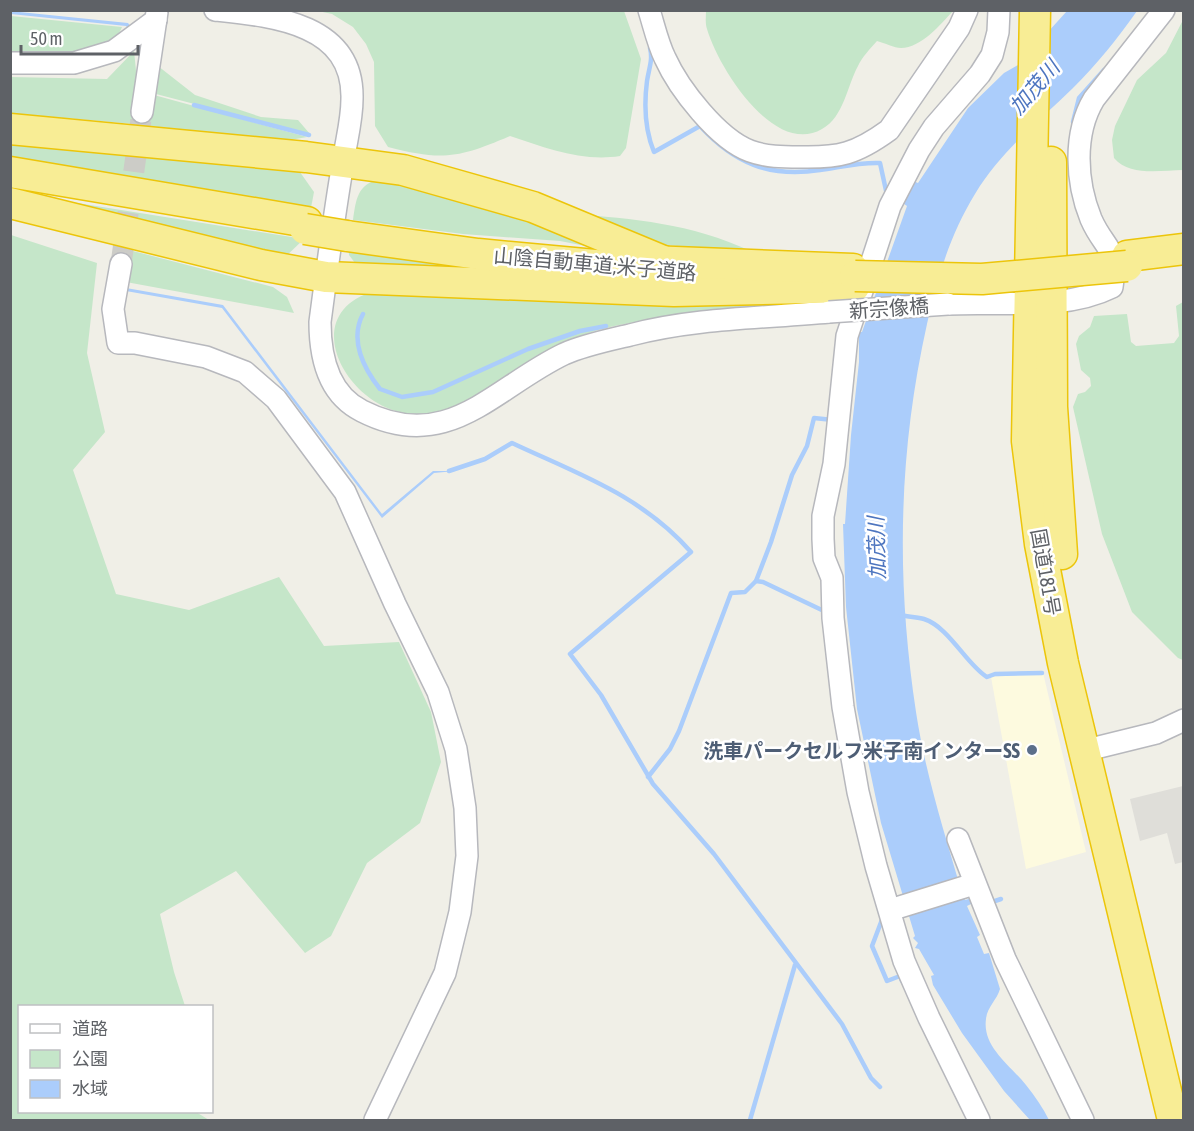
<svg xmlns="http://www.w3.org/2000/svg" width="1194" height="1131" font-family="'Asap Condensed','Noto Sans JP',sans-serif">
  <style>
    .commercial { fill: #fdfadf }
    .industrial { fill: #dfded9 }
    .green { fill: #c5e6c9 }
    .water { fill: #abcdfb }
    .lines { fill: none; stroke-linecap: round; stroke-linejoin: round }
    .stream { stroke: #abcdfb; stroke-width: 4.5 }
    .minor-tunnel { stroke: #ccccc7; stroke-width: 21; stroke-dasharray: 21 10; stroke-linecap: butt }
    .minor-casing { stroke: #b7b8bd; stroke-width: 24 }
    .highway-casing { stroke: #ecc50a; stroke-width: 33 }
    .minor { stroke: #fff; stroke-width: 21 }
    .highway { stroke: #f8ed95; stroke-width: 30 }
    .minor-bridge-casing { stroke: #b7b8bd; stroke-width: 24; stroke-linecap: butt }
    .highway-bridge-casing { stroke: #ecc50a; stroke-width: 33; stroke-linecap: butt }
    .minor-bridge { stroke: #fff; stroke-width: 21 }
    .highway-bridge { stroke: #f8ed95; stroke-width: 30 }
    .service-dot { fill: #5c6f8a; stroke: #fff; stroke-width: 2 }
    .labels { text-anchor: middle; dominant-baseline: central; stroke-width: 5; stroke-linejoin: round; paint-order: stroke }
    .street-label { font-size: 20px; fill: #5e6166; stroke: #fff }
    .service-label { font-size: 20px; font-weight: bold; fill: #4e5e75; stroke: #fff; text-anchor: end }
    .water-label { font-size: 21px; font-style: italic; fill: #4d75bf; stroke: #fff }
  </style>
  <rect width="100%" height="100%" fill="#f0efe7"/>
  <path class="commercial" d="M1043,673l43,179 -60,17 -35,-192z"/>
  <path class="industrial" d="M1183,786v76l-8,2 -8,-31 -27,8 -10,-42z"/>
  <g class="green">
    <path d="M318,11h306l17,48 -15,89 -6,8c-38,6 -74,-8 -110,-20 -51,22 -68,25 -122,11l-13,-21 -1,-64 -8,-18 -13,-17 -21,-13z"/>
    <path d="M706,11v-1l247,1c-12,13 -32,37 -52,37 -7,0 -16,-5 -24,-7 -7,8 -15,16 -19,25 -11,20 -14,51 -36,63 -48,28 -104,-62 -115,-100 -2,-6 -1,-13 -1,-18z"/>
    <path d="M11,16l111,11c-12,34 -83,27 -111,26z"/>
    <path d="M1183,20v150c-21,0 -53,7 -69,-12l-2,-18 3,-14 22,-46 29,-27z"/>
    <path d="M134,51l4,39 -5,34 -67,-6 -2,7 -53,-4 -1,-44 97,2z"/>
    <path d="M158,66l37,29 66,22 37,3 12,14 -154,-40z"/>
    <path d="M154,95l153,42 -17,3 -142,-14z"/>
    <path d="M10,138l285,27 19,27 -4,21 -299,-50z"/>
    <path d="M380,179l105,23 111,46 -36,-7 -97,-7 -110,-14c3,-20 4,-36 27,-41z"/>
    <path d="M36,200l35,2 233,37 -22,21z"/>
    <path d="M568,213c70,7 119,9 185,39l-88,-7 -61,-16z"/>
    <path d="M11,235l86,28 -10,90 18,79 -32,38 43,124 73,16 90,-33 45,69 75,-4 32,70 10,50 -21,61 -53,40 -36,73 -26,17 -69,-82 -76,43 14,58 11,34h-165v106h176l13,8h-198z"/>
    <path d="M348,244l168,27 -158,-4 -9,-12z"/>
    <path d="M129,250l144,37 14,10 7,16 -168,-31z"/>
    <path d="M375,291l480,10c-47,4 -94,8 -141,12 -45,5 -90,7 -134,23 -55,20 -100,76 -163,78 -67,1 -125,-100 -42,-123z"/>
    <path d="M1183,302h1l-1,358 -5,-2 -46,-46 -30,-78 -29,-127 5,-13 7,-2 6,-6 -1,-8 -9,-8 -5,-26 3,-8 11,-9 4,-11 33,-2 4,28 5,4 38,-3 5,-7 -3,-30z"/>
  </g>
  <g class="water">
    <path d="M10,11l118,12 13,17 1,22 -3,1 -1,-22 -12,-15 -115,-12z"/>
    <path d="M1067,11h70c-19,27 -40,53 -64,77 -35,34 -73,64 -98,106 -25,41 -38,84 -48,130 -29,130 -31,256 -11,388 9,60 28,119 45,178l4,10 7,-2 1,5 -6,3 13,29 -3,2 7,17 5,-1 11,36c-3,11 -13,18 -14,30 -4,28 24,46 40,66 9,11 17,23 23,35h-19l-26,-29 -42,-58 -29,-48 -2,-9 3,-1 -15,-26 -4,-1 3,-5 -5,-5 2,-2 -34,-113 -24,-114 -11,-102 -3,-83h2l6,-89 8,-73v-30h3l45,-126 -11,-8 10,-20 12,5 50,-75 36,-35 14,-8z"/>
    <path d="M126,288l97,17 159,209 51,-43h22l-21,2 -52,45 -160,-210 -96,-17z"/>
  </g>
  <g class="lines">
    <g class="stream">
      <path d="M650,48c3,12 -1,20 -3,33 -3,23 -2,49 7,71l46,-26c34,37 69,52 120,44 21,-3 40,-8 60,-7l7,32"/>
      <path d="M194,105l115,30"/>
      <path d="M1073,122l6,-24 25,-28"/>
      <path d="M363,314c-14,26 1,55 17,75l22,8 31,-5 95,-43 52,-18 26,-5"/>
      <path d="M449,471l36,-12 27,-16c66,31 129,52 179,109l-121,102 31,41 52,89 61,70 128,170 29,54 9,9"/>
      <path d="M756,581l15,-39 21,-67 15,-29 7,-28 19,2"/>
      <path d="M901,615c7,2 16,2 23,4 25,8 42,45 63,58l8,-3 47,-1"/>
      <path d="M648,777l22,-28 9,-18 52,-138 14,-1 11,-11 7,1 63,30"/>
      <path d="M989,903l12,-4"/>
      <path d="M883,917l-11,29 15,35 13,-5 2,5"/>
      <path d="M750,1120l45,-155"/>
    </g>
    <path class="minor-tunnel" d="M121,264l21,-152"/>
    <defs>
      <g id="minor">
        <path d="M215,10c57,6 139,13 137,89 0,22 -6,42 -9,64 -9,52 -16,106 -23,159 0,35 8,72 42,89 86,44 131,-23 202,-57 20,-9 45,-14 66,-19 64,-17 134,-17 199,-23"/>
        <path d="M649,10c5,16 9,34 16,48 14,31 53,81 85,93 16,6 33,6 50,6 39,1 56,-3 89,-27l70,-102 8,-18"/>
        <path d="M10,63h64l40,-12 42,-31"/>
        <path d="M142,112l15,-100"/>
        <path d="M121,264l-8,45 5,34h17l71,14 39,15 31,27 69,93 50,112 43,88 18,57 9,59 2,48 -7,56 -15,61 -70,147"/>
        <path d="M948,304c53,-3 116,7 164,-17 7,-41 -7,-36 -21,-68 -15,-37 -18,-85 3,-120l70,-89"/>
        <path d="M1083,751l73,-18 28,-13"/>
        <path d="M958,839l47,120 78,161"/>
        <path d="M890,910l84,-26"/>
        <path d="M979,1120l-50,-102 -25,-57 -28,-95 -18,-74 -15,-85 -10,-89 -1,-40 -8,-20 -1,-19v-23l11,-52 13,-128 28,-84 15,-46 29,-56 15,-23 46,-53 12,-19 6,-23 1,-22"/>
      </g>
      <g id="highway">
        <path d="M1035,10l-8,431 13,103 23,119 110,457"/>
        <path d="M10,129l296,28 97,13 130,37 135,56"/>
        <path d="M1051,162l1,245 10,147"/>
        <path d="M10,172l297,50"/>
        <path d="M10,203l251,62 65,12 348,14 180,-4"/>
        <path d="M347,236l131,18 182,17"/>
        <path d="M1127,256l57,-7"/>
        <path d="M650,261l203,8"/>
      </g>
    </defs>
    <use href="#minor" class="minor-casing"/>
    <use href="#highway" class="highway-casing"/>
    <use href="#minor" class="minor"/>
    <use href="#highway" class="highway"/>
    <defs>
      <path id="minor-bridge" d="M829,312l119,-8"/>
      <g id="highway-bridge">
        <path d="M305,229l42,7"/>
        <path d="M855,276l127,3 145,-13"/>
      </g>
    </defs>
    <use href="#minor-bridge" class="minor-bridge-casing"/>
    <use href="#highway-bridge" class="highway-bridge-casing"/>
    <use href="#minor-bridge" class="minor-bridge"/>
    <use href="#highway-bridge" class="highway-bridge"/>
  </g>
  <circle class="service-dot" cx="1032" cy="750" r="6"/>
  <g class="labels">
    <g class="street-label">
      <text transform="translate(595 264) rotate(5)">山陰自動車道;米子道路</text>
      <text transform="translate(889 308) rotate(-4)">新宗像橋</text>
      <text transform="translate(1046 572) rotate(80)">国道181号</text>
    </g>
    <g class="service-label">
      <text x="1020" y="750">洗車パークセルフ米子南インターSS</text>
    </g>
    <g class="water-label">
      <text transform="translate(1034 87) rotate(-49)">加茂川</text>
      <text transform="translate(876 548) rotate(-92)">加茂川</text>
    </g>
  </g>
  <rect width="1194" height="1131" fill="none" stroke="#5e6166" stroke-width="24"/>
  <rect x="18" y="1005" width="195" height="108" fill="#ffffff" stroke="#bfc0c2" stroke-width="1.5"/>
  <rect x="30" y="1024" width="30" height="9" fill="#ffffff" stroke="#bfc0c2" stroke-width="1.5"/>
  <text x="72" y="1035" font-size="18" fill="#5e6166">道路</text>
  <rect x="30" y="1050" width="30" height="18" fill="#c5e6c9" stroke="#bfc0c2" stroke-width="1.5"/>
  <text x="72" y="1065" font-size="18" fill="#5e6166">公園</text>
  <rect x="30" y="1080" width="30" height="18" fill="#abcdfb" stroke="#bfc0c2" stroke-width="1.5"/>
  <text x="72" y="1095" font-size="18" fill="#5e6166">水域</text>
  <path d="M21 45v9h117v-9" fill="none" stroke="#5e6166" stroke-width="3"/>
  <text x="30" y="45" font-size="18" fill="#5e6166" stroke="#ffffff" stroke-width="4.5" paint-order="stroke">50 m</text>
</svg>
